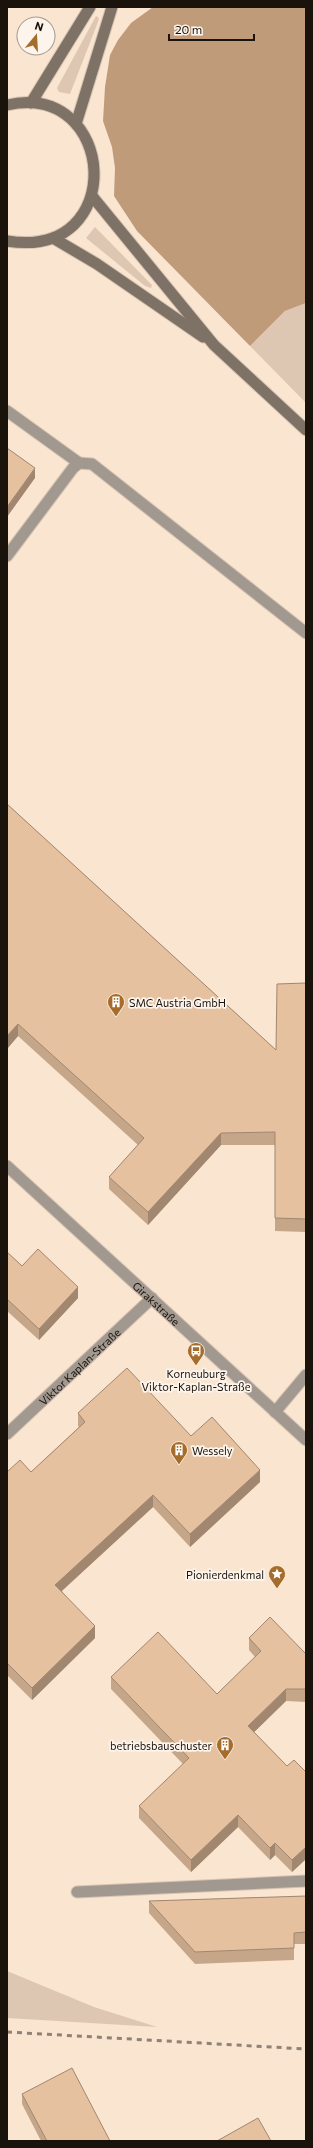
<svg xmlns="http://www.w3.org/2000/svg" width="313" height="2148" font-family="Commissioner,sans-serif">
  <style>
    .green { fill: #dec7b2 }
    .forest { fill: #bf9b7a }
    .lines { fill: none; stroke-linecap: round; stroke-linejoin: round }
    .service-casing { stroke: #d6c3b1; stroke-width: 13 }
    .minor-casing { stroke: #d6c3b1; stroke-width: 13 }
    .secondary-casing { stroke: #d6c3b1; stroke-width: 13 }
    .service { stroke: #a1988f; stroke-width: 11 }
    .minor { stroke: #a1988f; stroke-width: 11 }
    .secondary { stroke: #7e7165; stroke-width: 11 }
    .rail { stroke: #8f8173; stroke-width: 3; stroke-dasharray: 5 5; stroke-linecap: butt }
    .wall { fill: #c6a689 }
    .shaded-wall { fill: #a1876f }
    .building { fill: #e6c19f; stroke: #a1876f }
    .labels { text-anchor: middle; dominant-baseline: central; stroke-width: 3.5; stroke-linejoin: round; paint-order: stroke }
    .poi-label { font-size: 11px; fill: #1a130c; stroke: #fdf4ec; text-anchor: start }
    .street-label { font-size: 11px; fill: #1a130c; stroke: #fdf4ec }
  </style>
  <rect width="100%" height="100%" fill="#fae5d1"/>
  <g class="green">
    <path d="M96,16l3,2 -1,4 -28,72 -11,-2 -2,-4z"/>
    <path d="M95,227l57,58 -1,3 -6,-2 -59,-48z"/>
    <path d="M306,303v100l-56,-57 35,-35z"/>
    <path d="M7,1971l87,36 63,20 -150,-9z"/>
  </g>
  <path class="forest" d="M153,7h153v296l-21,8 -35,35 -113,-115 -23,-35 1,-28 -3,-21 -9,-26 2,-34 5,-32 8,-15 13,-17z"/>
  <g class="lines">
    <defs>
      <g id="service">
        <path d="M7,411l72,52"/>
        <path d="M7,556l66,-88 6,-5 13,1 214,169"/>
        <path d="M275,1412l31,-37"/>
        <path d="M77,1892l229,-11"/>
      </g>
      <g id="minor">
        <path id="s1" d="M7,1166l299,274"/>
        <path id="s2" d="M7,1434l145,-136"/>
      </g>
      <g id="secondary">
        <path d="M31,103l59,-96"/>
        <path d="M7,105c110,-25 122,156 0,136"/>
        <path d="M76,124l36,-117"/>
        <path d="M92,196l122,149 92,85"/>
        <path d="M53,238l44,26 106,73"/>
      </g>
    </defs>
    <use href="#service" class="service-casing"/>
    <use href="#minor" class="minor-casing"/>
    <use href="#secondary" class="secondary-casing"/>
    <use href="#service" class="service"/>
    <use href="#minor" class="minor"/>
    <use href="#secondary" class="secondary"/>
    <path class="rail" d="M7,2032l299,17"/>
  </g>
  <g class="wall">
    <path d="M7,804l269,246 30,-67v249l-31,-1v-86h-54l-73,80 -39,-36v-12l29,-32 -120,-109 -11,13z"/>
    <path d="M7,1252l15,14 56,32 -39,42 -32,-29z"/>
    <path d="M78,1413l113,23 69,46 -70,65 -37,-40 -91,84 33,47 -63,62 -25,-25v-203h24l48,-45 -1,-1z"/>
    <path d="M249,1638l57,16v48l-20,-1 -32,31 33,34 19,6v87l-14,13 -17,-17 -5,5 -32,-33 -47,45 -52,-54v-12l44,-42 -72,-75v-12l106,17 38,-37 -6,-7z"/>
    <path d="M306,1896v48h-12v16l-99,4 -46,-51v-12z"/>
    <path d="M22,2094l88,47h-69l-19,-37z"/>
  </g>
  <g class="shaded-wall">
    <path d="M35,468v10l-28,39v-10z"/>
    <path d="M18,1024v12l-11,13v-13z"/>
    <path d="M221,1133v12l-73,80v-13z"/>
    <path d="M78,1287v11l-39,42v-11z"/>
    <path d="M260,1470v12l-70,65v-13z"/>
    <path d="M153,1495v12l-98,90v-12z"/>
    <path d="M95,1626v12l-63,62v-12z"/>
    <path d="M286,1689v12l-38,37v-12z"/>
    <path d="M238,1815v12l-47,45v-12z"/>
    <path d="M275,1843v12l-5,5v-12z"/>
    <path d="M306,1847v12l-14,13v-12z"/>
  </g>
  <g class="building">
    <path d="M7,448l28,20 -28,39z"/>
    <path d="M7,804l269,246 1,-66 29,-1v236l-31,-1v-86l-54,1 -73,79 -39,-35 35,-39 -126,-114 -11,12z"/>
    <path d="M38,1249l40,38 -39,42 -32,-30v-47l15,14z"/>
    <path d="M127,1368l64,68 21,-19 48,53 -70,64 -37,-39 -98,90 40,41 -63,62 -25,-25v-191l13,-12 11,12 54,-50 -7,-9z"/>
    <path d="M270,1617l36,37v35h-20l-38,37 39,40 7,-6 12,12v75l-14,13 -17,-17 -5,5 -32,-33 -47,45 -52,-54 50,-48 -78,-81 47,-45 59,62 44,-43 -12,-13z"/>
    <path d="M306,1896v36l-12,1v15l-99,4 -46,-51z"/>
    <path d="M72,2068l38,73h-63l-25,-47z"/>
    <path d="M258,2118l13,23h-54z"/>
  </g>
  <defs>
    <symbol id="building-pin" viewBox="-11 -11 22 30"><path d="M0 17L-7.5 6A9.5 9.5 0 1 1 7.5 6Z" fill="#a66c2b" stroke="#fdf4ec"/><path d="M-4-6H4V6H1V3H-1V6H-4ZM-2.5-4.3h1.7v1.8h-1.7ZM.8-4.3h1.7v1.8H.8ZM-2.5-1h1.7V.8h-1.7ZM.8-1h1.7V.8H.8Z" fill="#fff"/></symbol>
    <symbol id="bus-pin" viewBox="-11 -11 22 30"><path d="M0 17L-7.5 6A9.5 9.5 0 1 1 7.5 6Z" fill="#a66c2b" stroke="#fdf4ec"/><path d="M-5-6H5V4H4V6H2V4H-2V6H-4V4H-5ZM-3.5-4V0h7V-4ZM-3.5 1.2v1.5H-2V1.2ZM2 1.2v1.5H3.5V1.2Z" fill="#fff"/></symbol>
    <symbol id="sight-pin" viewBox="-11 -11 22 30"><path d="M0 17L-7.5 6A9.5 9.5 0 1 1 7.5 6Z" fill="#a66c2b" stroke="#fdf4ec"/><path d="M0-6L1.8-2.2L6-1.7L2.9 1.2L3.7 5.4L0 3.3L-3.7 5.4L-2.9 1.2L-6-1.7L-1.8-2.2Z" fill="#fff"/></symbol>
  </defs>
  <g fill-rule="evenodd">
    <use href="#building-pin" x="106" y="992" width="20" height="27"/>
    <use href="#bus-pin" x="186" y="1341" width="20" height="27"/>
    <use href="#building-pin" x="169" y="1440" width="20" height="27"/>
    <use href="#sight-pin" x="267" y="1564" width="20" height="27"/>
    <use href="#building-pin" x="215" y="1735" width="20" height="27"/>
  </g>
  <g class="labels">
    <g class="poi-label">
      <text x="129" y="1002">SMC Austria GmbH</text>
      <text x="196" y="1373" text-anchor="middle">Korneuburg<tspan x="196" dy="13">Viktor-Kaplan-Straße</tspan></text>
      <text x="192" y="1450">Wessely</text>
      <text x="264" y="1574" text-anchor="end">Pionierdenkmal</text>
      <text x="212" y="1745" text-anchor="end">betriebsbauschuster</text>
    </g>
    <g class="street-label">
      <text stroke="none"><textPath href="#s1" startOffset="203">Girakstraße</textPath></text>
      <text stroke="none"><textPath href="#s2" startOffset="99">Viktor Kaplan-Straße</textPath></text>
    </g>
  </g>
  <rect width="313" height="2148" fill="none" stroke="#1a130c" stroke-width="16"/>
  <g transform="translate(36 36) rotate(18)"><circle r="19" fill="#fdf4ec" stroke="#a29a92"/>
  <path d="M0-3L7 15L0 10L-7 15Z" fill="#a66c2b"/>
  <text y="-6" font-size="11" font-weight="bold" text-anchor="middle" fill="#1a130c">N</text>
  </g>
  <path d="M169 34v6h85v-6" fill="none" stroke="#1a130c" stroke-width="2"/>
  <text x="175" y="34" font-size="12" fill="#1a130c" stroke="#fdf4ec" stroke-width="3" paint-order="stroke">20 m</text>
</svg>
